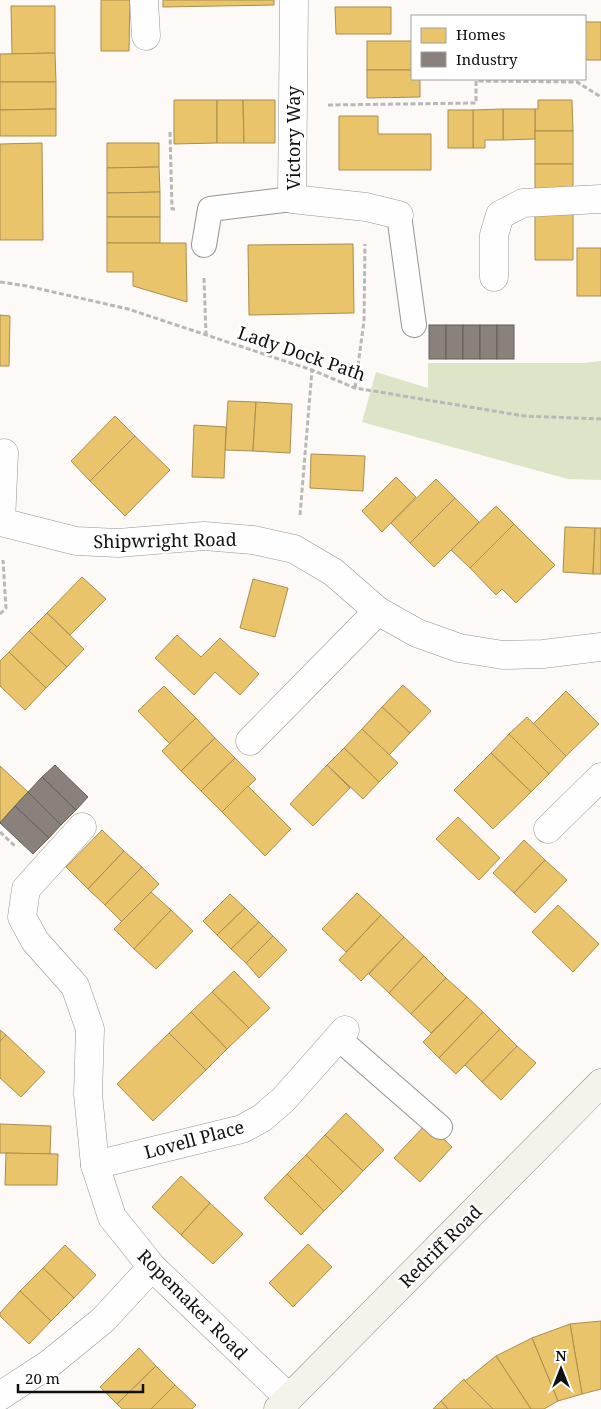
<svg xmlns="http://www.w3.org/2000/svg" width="601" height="1409" font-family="'Noto Serif',serif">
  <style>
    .forest { fill: #dce5c7 }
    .homes { fill: #e9c46a; stroke: #a88e4f }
    .industry { fill: #8a817c; stroke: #655f5c }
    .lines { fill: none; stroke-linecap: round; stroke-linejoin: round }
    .service-casing { stroke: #969594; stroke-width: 26 }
    .minor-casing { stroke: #969594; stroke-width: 29 }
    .secondary-casing { stroke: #8d8c8a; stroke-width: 29 }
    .path { stroke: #b9b8b8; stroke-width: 3; stroke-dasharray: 5 2.5; stroke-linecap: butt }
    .service { stroke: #fffefe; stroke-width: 24 }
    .minor { stroke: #fffefe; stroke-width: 28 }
    .secondary { stroke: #f5f2ec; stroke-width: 28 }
    .labels { text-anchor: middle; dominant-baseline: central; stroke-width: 5; stroke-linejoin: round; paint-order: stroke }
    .street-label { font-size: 18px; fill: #101010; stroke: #fff }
  </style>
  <rect width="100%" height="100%" fill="#fcf9f6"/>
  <path class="forest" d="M601,361v119l-33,-1 -206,-57 14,-50 52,16v-25h156z"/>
  <g class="homes">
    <path d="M101,0h29l-1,51h-28z"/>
    <path d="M163,0h111v5l-111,2z"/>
    <path d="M11,6h44v47l-43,1z"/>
    <path d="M335,7h56v27h-55z"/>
    <rect x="585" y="22" width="16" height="38"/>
    <rect x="367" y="41" width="45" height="29"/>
    <path d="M55,53l1,29h-56v-28z"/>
    <path d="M367,70h45v9h8v18l-53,1z"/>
    <path d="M0,82h56v27l-56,1z"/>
    <path d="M174,100h43v43l-43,1z"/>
    <path d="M217,100h26l1,43h-27z"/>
    <path d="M243,100h32v43h-31z"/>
    <path d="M538,100h34l1,31h-38v-22h3z"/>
    <path d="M56,109v27h-56v-26z"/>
    <path d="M503,109h32v30l-32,1z"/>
    <path d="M503,109v31h-18v8h-12v-38z"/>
    <rect x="448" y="110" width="25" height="38"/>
    <path d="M339,116h39v18h53v36h-92z"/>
    <rect x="535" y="131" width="38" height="33"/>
    <path d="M42,143l1,97h-43v-96z"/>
    <path d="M107,143h52v24l-52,1z"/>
    <path d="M535,164h38v31l-38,16z"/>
    <path d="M159,167l1,25 -53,1v-25z"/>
    <path d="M160,192v25h-53v-24z"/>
    <path d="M573,195v65h-38v-49z"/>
    <rect x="107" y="217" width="53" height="26"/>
    <path d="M107,243h79l1,59 -54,-16v-14h-26z"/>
    <path d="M353,244l1,69 -105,2 -1,-70z"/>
    <rect x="577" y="248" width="24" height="48"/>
    <path d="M0,315l10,1 -1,50h-9z"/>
    <path d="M228,401l28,1 -3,49 -28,-1z"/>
    <path d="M256,402l36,2 -2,49 -37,-2z"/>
    <path d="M115,416l20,20 -45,45 -19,-20z"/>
    <path d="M194,425l32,2 -2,51 -32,-1z"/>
    <path d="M135,436l35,34 -45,46 -35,-35z"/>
    <path d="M311,454l54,2 -2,35 -53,-3z"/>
    <path d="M396,477l20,20 -34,35 -20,-21z"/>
    <path d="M436,479l19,19 -45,45 -19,-20z"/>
    <path d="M455,498l24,24 -45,45 -24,-24z"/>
    <path d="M496,506l18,18 -44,44 -19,-18z"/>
    <path d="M514,524l41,41 -39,38 -14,-14 -6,6 -26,-27z"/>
    <path d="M565,527l30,1 -2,46 -30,-2z"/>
    <path d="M595,528h6v46h-8z"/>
    <path d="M82,577l24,22 -36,36 -23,-22z"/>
    <path d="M253,579l35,9 -13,49 -35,-9z"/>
    <path d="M47,613l37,36 -17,18 -38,-36z"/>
    <path d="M29,631l38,36 -21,21 -37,-36z"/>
    <path d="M177,635l24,22 19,-19 39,36 -19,21 -25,-23 -21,23 -39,-37z"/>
    <path d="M9,652l37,36 -21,22 -25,-24v-25z"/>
    <path d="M403,685l28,26 -21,22 -28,-26z"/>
    <path d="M164,686l32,32 -26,26 -32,-33z"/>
    <path d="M566,691l33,33 -33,32 -33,-32z"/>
    <path d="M382,707l28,26 -21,22 -27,-26z"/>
    <path d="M527,717l39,39 -17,18 -40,-40z"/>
    <path d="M196,718l19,20 -34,33 -19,-20z"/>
    <path d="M362,729l36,34 -19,19 -35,-34z"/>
    <path d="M509,734l40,40 -18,18 -40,-39z"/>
    <path d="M215,738l20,20 -34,33 -20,-20z"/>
    <path d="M344,748l35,34 -16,17 -36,-34z"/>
    <path d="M491,753l40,39 -38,37 -39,-39z"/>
    <path d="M235,758l21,21 -34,33 -21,-21z"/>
    <path d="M327,765l23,23 -37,38 -23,-22z"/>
    <path d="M0,766l28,26 -28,30z"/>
    <path d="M248,786l43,43 -26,27 -43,-44z"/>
    <path d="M458,817l42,41 -21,22 -43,-41z"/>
    <path d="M102,830l22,21 -36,38 -22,-22z"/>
    <path d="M524,840l21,20 -31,33 -21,-20z"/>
    <path d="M124,851l18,16 -37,38 -17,-16z"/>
    <path d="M545,860l22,20 -32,33 -21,-20z"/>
    <path d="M142,867l17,17 -37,38 -17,-17z"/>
    <path d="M151,892l20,18 -37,39 -20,-20z"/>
    <path d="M357,893l24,22 -35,37 -24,-23z"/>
    <path d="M230,894l15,14 -28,27 -14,-14z"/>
    <path d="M558,905l41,39 -26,28 -41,-40z"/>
    <path d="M245,908l14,14 -28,27 -14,-14z"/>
    <path d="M171,910l22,21 -37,38 -22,-20z"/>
    <path d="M381,915l23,22 -43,44 -22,-21z"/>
    <path d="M259,922l14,14 -27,27 -15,-14z"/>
    <path d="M273,936l14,14 -28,28 -13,-15z"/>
    <path d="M404,937l20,19 -35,37 -20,-19z"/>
    <path d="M424,956l22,22 -35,36 -22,-21z"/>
    <path d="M234,971l36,37 -21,20 -37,-36z"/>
    <path d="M446,978l21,19 -36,36 -20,-19z"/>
    <path d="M212,992l37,36 -22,21 -36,-37z"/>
    <path d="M467,997l16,15 -44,46 -16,-16z"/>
    <path d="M191,1012l36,37 -21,21 -37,-37z"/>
    <path d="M483,1012l17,17 -44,45 -17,-16z"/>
    <path d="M500,1029l17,17 -35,36 -17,-17z"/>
    <path d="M0,1030l6,5 -6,6z"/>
    <path d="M169,1033l37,37 -53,51 -36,-37z"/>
    <path d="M6,1035l39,37 -24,25 -21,-19v-37z"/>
    <path d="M517,1046l19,17 -35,37 -19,-18z"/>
    <path d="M346,1113l38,37 -21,21 -38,-36z"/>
    <path d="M427,1123l25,24 -32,35 -26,-24z"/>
    <path d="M0,1124l51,2 -1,28 -50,-1z"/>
    <path d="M325,1135l38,36 -20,21 -37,-37z"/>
    <path d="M6,1153l52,1 -1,31h-52z"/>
    <path d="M306,1155l37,37 -19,19 -37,-37z"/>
    <path d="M287,1174l37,37 -23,24 -37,-37z"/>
    <path d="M181,1176l29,27 -29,32 -29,-28z"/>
    <path d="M210,1203l33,31 -30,30 -32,-29z"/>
    <path d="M308,1244l24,23 -39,40 -24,-24z"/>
    <path d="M65,1245l31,30 -22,23 -31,-30z"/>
    <path d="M43,1268l31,30 -23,23 -31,-30z"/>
    <path d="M20,1291l31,30 -22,23 -29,-28v-3z"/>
    <path d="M601,1321v68l-19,5 -12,-70z"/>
    <path d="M570,1324l12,70 -24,7 -26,-63z"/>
    <path d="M532,1338l26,63 -14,8h-13l-35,-53z"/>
    <path d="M139,1348l17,18 -39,38 -17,-17z"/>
    <path d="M496,1356l35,53h-38l-28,-28z"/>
    <path d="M156,1366l19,19 -24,24h-29l-5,-5z"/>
    <path d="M464,1379l1,2 28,28h-45l-7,-8z"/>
    <path d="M175,1385l21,20 -4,4h-41z"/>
    <path d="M441,1401l7,8h-15z"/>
  </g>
  <g class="industry">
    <rect x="429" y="325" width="17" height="34"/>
    <rect x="446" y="325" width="17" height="34"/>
    <rect x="463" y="325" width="17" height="34"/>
    <rect x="480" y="325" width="17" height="34"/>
    <rect x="497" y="325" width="17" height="34"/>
    <path d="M55,765l33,32 -12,13 -34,-33z"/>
    <path d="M42,777l34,33 -15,15 -33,-33z"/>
    <path d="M28,792l33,33 -12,13 -34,-32z"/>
    <path d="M15,806l34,32 -16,16 -33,-31z"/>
  </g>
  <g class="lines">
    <defs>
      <g id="service">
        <path d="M399,215l15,110"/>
        <path d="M204,245l6,-36 82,-10"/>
        <path d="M338,1038l102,89"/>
      </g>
      <g id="minor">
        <path d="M144,0l2,36"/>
        <path d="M294,0l-2,199 74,8 33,8"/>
        <path d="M494,277v-42l6,-20 23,-12 78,-4"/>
        <path d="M4,453l-3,69 75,19 42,2 86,-7 49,4 41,9 39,23 45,39 39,22 42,15 44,7 40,-1 58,-7"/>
        <path d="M250,741l128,-130"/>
        <path d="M82,827l-56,62 -4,28 13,24 40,45 15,43 -2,65 7,71 17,52 40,50 137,131"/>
        <path d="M548,829l53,-52"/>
        <path d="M95,1165l147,-36 20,-11 21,-18 62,-70"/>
        <path d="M0,1396l49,-32 54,-44 49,-53"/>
      </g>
      <path id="secondary" d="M278,1409l323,-326"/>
    </defs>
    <use href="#service" class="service-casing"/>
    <use href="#minor" class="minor-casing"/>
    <use href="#secondary" class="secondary-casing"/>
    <g class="path">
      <path d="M328,105l148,-2v-22l101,1 24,15"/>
      <path d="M170,132l2,77h4"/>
      <path d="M204,278l2,57"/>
      <path d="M0,282l27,4 101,23 184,61 43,18 169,28 77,3"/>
      <path d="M355,388l9,-67 1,-77"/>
      <path d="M300,515l12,-145"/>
      <path d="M0,614l6,-6 -3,-48"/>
      <path d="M0,832l16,15"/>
    </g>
    <use href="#service" class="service"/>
    <use href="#minor" class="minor"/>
    <use href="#secondary" class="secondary"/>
  </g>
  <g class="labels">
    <g class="street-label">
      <text transform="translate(293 138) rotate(-90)">Victory Way</text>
      <text transform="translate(302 353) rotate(19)">Lady Dock Path</text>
      <text transform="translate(165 540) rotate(-1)">Shipwright Road</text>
      <text transform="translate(194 1139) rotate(-15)">Lovell Place</text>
      <text transform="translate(440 1246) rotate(-45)">Redriff Road</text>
      <text transform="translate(193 1304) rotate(45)">Ropemaker Road</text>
    </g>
  </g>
  <rect x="411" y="15" width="175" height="65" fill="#ffffff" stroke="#9f9f9f"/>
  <rect x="421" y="28" width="25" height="15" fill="#e9c46a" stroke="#9f9f9f"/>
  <text x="456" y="40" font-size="15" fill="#101010">Homes</text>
  <rect x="421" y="52" width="25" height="15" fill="#8a817c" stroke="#9f9f9f"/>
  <text x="456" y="65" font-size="15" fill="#101010">Industry</text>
  <g transform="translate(561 1369)" stroke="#ffffff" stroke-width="4" paint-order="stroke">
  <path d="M0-4L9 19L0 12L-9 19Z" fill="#101010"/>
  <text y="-8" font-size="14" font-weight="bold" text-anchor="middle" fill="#101010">N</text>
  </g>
  <path d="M18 1384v8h125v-8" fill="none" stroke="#101010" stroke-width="2.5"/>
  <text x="25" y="1384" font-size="15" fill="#101010" stroke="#ffffff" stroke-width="4" paint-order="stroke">20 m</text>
</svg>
